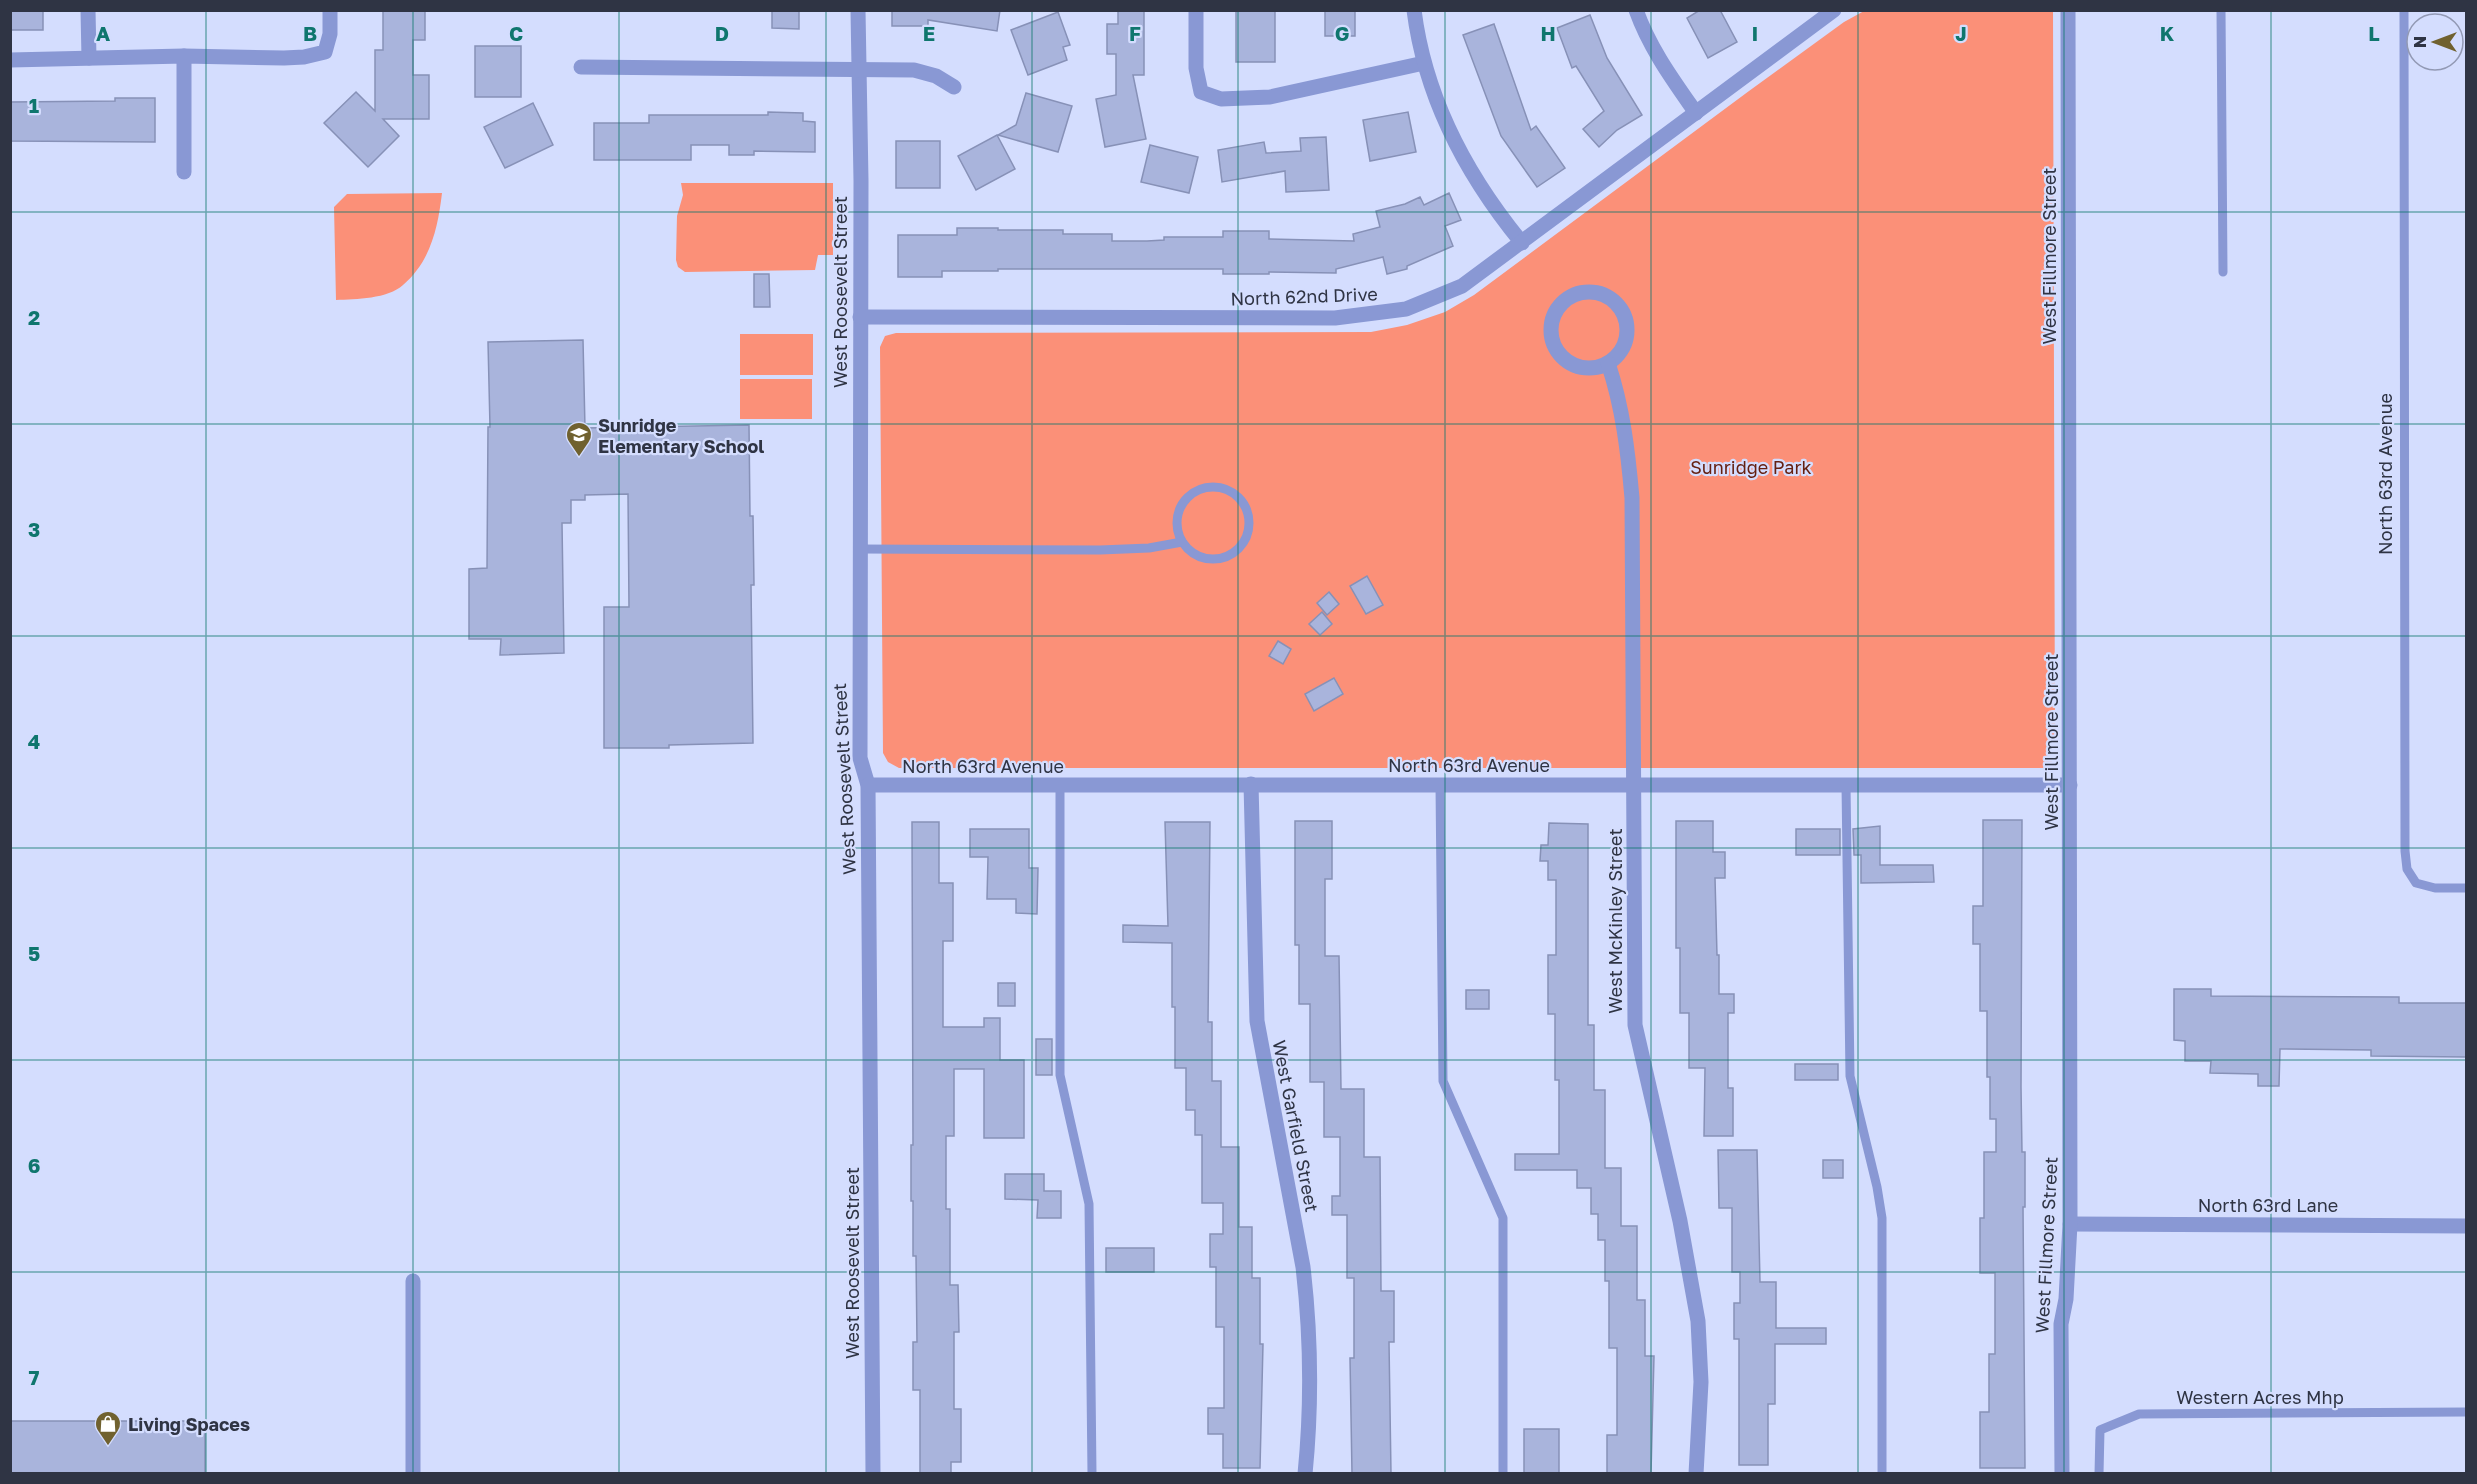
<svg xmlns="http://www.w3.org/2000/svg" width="2477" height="1484" font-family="'Golos Text',sans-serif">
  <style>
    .green { fill: #fb9078 }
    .building { fill: #a9b4dc; stroke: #8791b7; stroke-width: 1.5 }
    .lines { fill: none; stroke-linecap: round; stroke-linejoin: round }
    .lane { stroke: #8998d4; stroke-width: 9 }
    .street { stroke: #8998d4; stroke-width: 15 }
    .grid { fill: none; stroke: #0f766e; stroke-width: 1.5; stroke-opacity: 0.55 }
    .labels { text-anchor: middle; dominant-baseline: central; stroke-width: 4.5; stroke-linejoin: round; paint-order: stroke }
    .street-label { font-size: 18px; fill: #2f3444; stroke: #d4ddfe }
    .poi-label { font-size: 18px; font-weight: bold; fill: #2f3444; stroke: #d4ddfe; text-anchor: start }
    .park-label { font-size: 18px; fill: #652011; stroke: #d4ddfe }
    .grid-label { font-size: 20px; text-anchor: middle; font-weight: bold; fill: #0f766e; stroke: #d4ddfe; stroke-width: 4.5; stroke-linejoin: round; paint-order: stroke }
  </style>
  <rect width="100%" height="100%" fill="#d4ddfe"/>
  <g class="green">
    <path d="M1864,11h189l2,747 -9,10h-1147l-11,-6 -5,-9 -3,-406 5,-11 11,-3 475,-1 36,-7 38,-13 29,-17 275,-204 95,-69z"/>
    <path d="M681,183h152v72h-15l-3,15 -130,2 -7,-5 -2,-7 1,-44 6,-21z"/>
    <path d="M442,193c-4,34 -11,68 -39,92 -15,14 -47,14 -67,15l-2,-93 13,-13z"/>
    <rect x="740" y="334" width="73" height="41"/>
    <rect x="740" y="379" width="72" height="40"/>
  </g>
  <g class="building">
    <rect x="10" y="10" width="33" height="20"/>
    <path d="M383,10h42v30h-12v35h16v44h-46l16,17 -31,31 -44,-44 32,-31 19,19v-61h8z"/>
    <path d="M772,10h27v19l-27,-1z"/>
    <path d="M892,10h108l-3,21 -69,-11v6h-36z"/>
    <path d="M1118,10h26v65h-11l13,64 -41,8 -9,-48 20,-4v-41h-9v-30h11z"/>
    <rect x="1236" y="10" width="39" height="52"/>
    <rect x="1325" y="10" width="30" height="26"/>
    <path d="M1700,10h20l17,32 -29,16 -21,-40z"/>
    <path d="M1058,12l12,33 -7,2 4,13 -39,15 -17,-45z"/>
    <path d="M1590,15l17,43 35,57 -25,15 -18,17 -16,-18 21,-18 -28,-45 -4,2 -15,-40z"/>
    <path d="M1494,24l37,106 5,-4 29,42 -28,19 -36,-51 -38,-101z"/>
    <rect x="475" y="46" width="46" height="51"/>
    <path d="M1026,93l46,13 -14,46 -60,-17 18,-10z"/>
    <path d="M115,98h40v44l-145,-1v-39l105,-1z"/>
    <path d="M533,103l20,42 -48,23 -21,-41z"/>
    <path d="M768,112l35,1v8l12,1v30l-61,-1v4h-25v-10h-38v15h-97v-37h55v-8h119z"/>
    <path d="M1408,112l8,40 -46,9 -7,-41z"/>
    <path d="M997,135l18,34 -39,21 -18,-34z"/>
    <path d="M1326,137l3,53 -43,2 -1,-21 -63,11 -4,-32 46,-8 2,11 35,-2 -1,-13z"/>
    <rect x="896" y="141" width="44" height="47"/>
    <path d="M1150,145l48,12 -9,36 -48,-11z"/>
    <path d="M1449,193l12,27 -16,6 8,20 -46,20v3l-20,5 -4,-17 -47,12v4l-67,-1v2h-46v-5h-225v2h-56v6h-44v-42h59v-7h41v2h65v4h49v7h35l17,-1v-3h59v-6h46v8l85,2 -1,-7 27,-7 -4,-16 29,-7 15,-7 4,8z"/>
    <path d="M754,274h15l1,33h-16z"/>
    <path d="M583,340l2,88 164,-3 1,91h3l1,69h-3l2,158 -84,2v3h-65v-141h25l-1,-113 -43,1v5h-14v23h-9l2,130 -64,2 1,-16h-32v-70l18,-1 1,-141h2l-2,-85z"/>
    <path d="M1367,576l16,29 -17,9 -16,-28z"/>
    <path d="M1329,592l10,12 -12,11 -10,-12z"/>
    <path d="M1322,612l10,12 -12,11 -11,-11z"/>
    <path d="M1278,641l13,8 -8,15 -14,-8z"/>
    <path d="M1334,678l9,16 -29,17 -9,-17z"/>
    <path d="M1983,820h39l-1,267 1,65h3v55h-2l2,261h-45v-56h9v-58h6v-81h-15v-55h4v-66h12v-33h-6v-42h-3v-66h-7v-67h-7v-38h10z"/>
    <path d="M1295,821h37v58h-7v77h14l2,133h23v68h16l1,134h13v51h-5l2,131h-39l-2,-115h4v-80h-7v-63h-15v-19h8v-59h-16v-55h-14v-78h-11v-59h-4z"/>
    <path d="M1676,821h37v31h12v26h-10l2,77h2v39h15v19h-6v75h5v48h-29l1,-68h-16v-55h-9v-65h-4z"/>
    <path d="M912,822h27v61h14v58h-10v86h41v-9h16v42h24v78h-40v-69h-30v67h-8v73h4v76h8l1,47h-5v77h7v53h-10v11h-31v-83h-7v-48h4l-1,-86h-3v-55h-2v-56h2z"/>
    <path d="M1165,822h45l-2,200h4v59h9v66h18v80h13v51h8v66h3l-3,124h-37v-34h-15v-26h16v-81h-8v-60h-6v-33h13v-31h-21v-68h-7v-25h-9v-42h-11v-61h-3v-64l-49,-1v-17l45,1z"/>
    <path d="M1549,823l39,1v201h6v65h11v78h16v58h16v74h8v56h9l-3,117h-44v-38h10v-87h-8v-67h-4v-41h-7v-26h-7v-26h-14v-18h-62v-16h44v-74h-4v-66h-7v-59h8v-75h-8v-19h-8l1,-16h7z"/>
    <path d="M1880,826v39h53l1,17 -73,1v-28h-7l-1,-26z"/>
    <path d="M970,829h59v39h9l-1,46 -21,-1v-14h-29l1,-42h-18z"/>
    <rect x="1796" y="829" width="44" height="26"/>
    <rect x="998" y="983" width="17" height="23"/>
    <path d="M2174,989h37v7l188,1v6h67v54l-95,-1v-6l-91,-1 -1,37h-21v-12l-48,-1 1,-12h-26v-20l-11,-1z"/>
    <rect x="1466" y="990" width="23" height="19"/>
    <rect x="1036" y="1039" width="16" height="36"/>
    <rect x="1795" y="1064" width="43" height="16"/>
    <path d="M1718,1150h39l3,132h16v46h50v16h-51v60h-7v61h-29v-126h-5v-36h6v-31h-8v-64h-13z"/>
    <rect x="1823" y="1160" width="20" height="18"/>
    <path d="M1005,1174h39v17h17v27h-24l1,-18 -33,-1z"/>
    <rect x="1106" y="1248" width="48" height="24"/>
    <rect x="10" y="1421" width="195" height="52"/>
    <rect x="1524" y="1429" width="35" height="44"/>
  </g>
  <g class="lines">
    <g class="lane">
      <path d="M2221,10l2,262"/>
      <path d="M2404,10l1,841 2,18 9,14 19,5h31"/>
      <circle cx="1213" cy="523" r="36"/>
      <path d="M860,549l240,1 49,-2 33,-6"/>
      <path d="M1440,785l3,296 60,137v256"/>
      <path d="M1846,785l4,291 27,111 5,31v256"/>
      <path d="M1060,786v289l29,129 3,270"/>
      <path d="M2099,1474l1,-44 39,-16 327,-2"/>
    </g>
    <g class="street">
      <path d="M88,10l1,48"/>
      <path d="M858,10l3,171 -1,577 8,27 5,689"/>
      <path d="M1196,10v58l5,24 20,7 49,-2 154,-34"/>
      <path d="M1414,10c11,87 53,166 108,233"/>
      <path d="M1636,10c14,39 37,70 60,103"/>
      <path d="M184,56v116"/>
      <path d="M10,60l174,-4 100,2 20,-1 21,-5 5,-18v-24"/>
      <path d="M581,67l333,3 22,6 18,11"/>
      <circle cx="1589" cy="330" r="38"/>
      <path d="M860,317l475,1 71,-9 56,-23 372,-276"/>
      <path d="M1608,363c15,45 20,89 24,135l3,527 45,196 18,100 3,61 -5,92"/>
      <path d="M1251,784l6,237 46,246c8,69 9,137 2,207"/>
      <path d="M868,785h1202"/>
      <path d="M2070,1224l396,2"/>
      <path d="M413,1281v193"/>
      <path d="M2062,1474l-1,-150 5,-25 4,-75 -2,-1214"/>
    </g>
  </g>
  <path class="grid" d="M206,10v1464M413,10v1464M619,10v1464M826,10v1464M1032,10v1464M1238,10v1464M1445,10v1464M1651,10v1464M1858,10v1464M2064,10v1464M2271,10v1464M10,212h2456M10,424h2456M10,636h2456M10,848h2456M10,1060h2456M10,1272h2456"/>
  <defs>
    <symbol id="school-pin" viewBox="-11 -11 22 30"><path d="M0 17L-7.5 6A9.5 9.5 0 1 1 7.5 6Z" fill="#70612f" stroke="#d4ddfe"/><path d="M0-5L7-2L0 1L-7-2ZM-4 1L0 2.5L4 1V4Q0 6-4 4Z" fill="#fff"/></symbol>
    <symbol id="shop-pin" viewBox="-11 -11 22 30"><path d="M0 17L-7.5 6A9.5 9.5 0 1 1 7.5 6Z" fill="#70612f" stroke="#d4ddfe"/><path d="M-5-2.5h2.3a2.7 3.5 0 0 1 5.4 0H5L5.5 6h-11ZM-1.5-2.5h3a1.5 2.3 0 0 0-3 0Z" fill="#fff"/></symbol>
  </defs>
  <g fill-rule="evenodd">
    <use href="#school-pin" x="564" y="420" width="30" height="40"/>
    <use href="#shop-pin" x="93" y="1409" width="30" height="40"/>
  </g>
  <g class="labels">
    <g class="street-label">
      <text transform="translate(2049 256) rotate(-90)">West Fillmore Street</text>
      <text transform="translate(840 292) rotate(-90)">West Roosevelt Street</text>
      <text transform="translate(1304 296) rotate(-2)">North 62nd Drive</text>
      <text transform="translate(2385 474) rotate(-90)">North 63rd Avenue</text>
      <text transform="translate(2051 742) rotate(-90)">West Fillmore Street</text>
      <text x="1469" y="765">North 63rd Avenue</text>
      <text x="983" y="766">North 63rd Avenue</text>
      <text transform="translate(844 779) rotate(-93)">West Roosevelt Street</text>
      <text transform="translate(1615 921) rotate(-90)">West McKinley Street</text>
      <text transform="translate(1296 1126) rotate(79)">West Garfield Street</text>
      <text x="2268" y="1205">North 63rd Lane</text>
      <text transform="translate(2046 1245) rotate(-87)">West Fillmore Street</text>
      <text transform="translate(852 1263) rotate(-90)">West Roosevelt Street</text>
      <text x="2260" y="1397">Western Acres Mhp</text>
    </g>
    <g class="poi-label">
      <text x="598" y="425">Sunridge<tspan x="598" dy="21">Elementary School</tspan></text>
      <text x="128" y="1424">Living Spaces</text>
    </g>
    <g class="park-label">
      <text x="1751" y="467">Sunridge Park</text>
    </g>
  </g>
  <g class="grid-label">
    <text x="103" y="41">A</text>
    <text x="310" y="41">B</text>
    <text x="516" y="41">C</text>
    <text x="722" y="41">D</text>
    <text x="929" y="41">E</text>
    <text x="1135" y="41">F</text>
    <text x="1342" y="41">G</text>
    <text x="1548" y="41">H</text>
    <text x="1755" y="41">I</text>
    <text x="1961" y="41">J</text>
    <text x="2167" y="41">K</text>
    <text x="2374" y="41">L</text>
    <text x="34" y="113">1</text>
    <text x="34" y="325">2</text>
    <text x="34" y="537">3</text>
    <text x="34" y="749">4</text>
    <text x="34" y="961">5</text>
    <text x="34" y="1173">6</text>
    <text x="34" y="1385">7</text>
  </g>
  <rect width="2477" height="1484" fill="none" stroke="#2f3444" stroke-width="24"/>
  <g transform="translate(2435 42) rotate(270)"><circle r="28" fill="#d4ddfe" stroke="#9299b4" stroke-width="1.5"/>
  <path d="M0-4.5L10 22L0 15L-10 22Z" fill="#70612f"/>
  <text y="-9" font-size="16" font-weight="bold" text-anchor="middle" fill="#2f3444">N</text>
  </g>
</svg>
